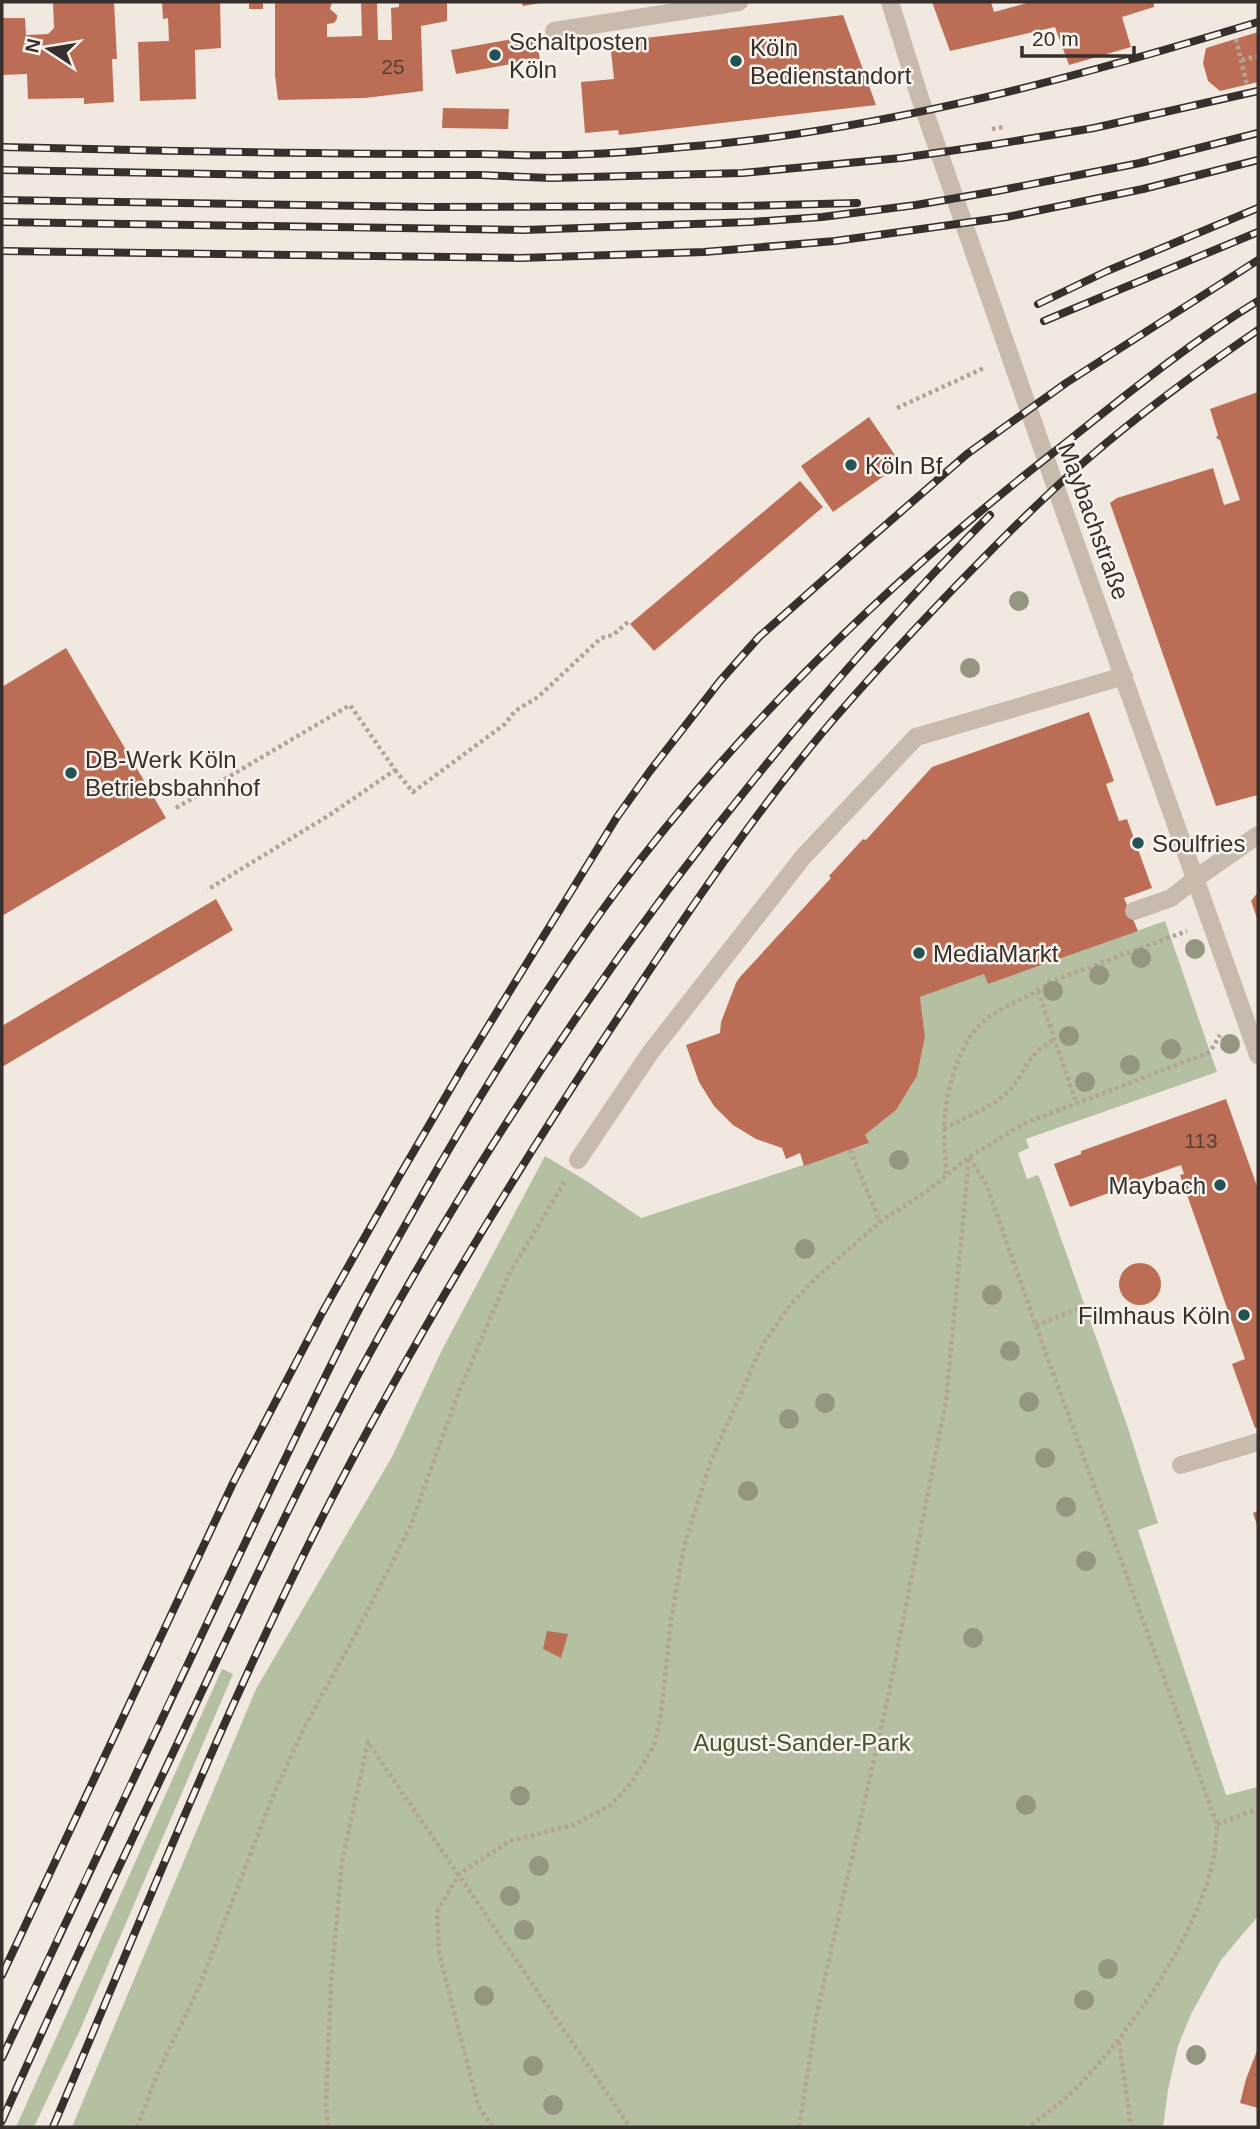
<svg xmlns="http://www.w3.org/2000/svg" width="1260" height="2129" font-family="Arial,sans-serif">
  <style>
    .green { fill: #b5bfa1 }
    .building { fill: #bb6e55 }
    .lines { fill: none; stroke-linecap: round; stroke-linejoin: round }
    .path { stroke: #b4a497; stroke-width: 4.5; stroke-dasharray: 3.5 3.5; stroke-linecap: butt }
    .service { stroke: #c8baad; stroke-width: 18 }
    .minor { stroke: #c8baad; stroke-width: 18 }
    .rail-casing { stroke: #372f2b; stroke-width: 8 }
    .rail { stroke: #f9f3ed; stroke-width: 5; stroke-dasharray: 16; stroke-linecap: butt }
    .tree { fill: #949680 }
    .poi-dot { fill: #245255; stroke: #f9f3ed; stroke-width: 2.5 }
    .labels { text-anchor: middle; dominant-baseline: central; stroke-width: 5; stroke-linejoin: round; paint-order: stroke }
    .number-label { font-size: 21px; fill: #583f36 }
    .poi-label { font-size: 24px; fill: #372f2b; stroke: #f9f3ed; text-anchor: start }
    .street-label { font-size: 24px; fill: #372f2b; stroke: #f9f3ed }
    .park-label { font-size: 24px; fill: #475331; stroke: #f9f3ed }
  </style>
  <rect width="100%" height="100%" fill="#f1e9e0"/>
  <g class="green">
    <path d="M1165,921l52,151 -191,67 3,9 -11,5 9,26 11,-4 2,4 88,249 30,95 -20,7 88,265 32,-8v129l-37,44 -30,54 -13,32 -10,44 -5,37h-1091l184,-438 136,-232 50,-107 103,-194 43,26 53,36 227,-74 -3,-9 31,-25 21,-34 8,-39 -5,-40 64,-23 4,10z"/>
    <path d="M222,1669l11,5 -153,356 -46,97h-18z"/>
  </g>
  <g class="building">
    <path d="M53,2h61l3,57h-5l2,43 -30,2v-6l-56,1 -1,-25 -25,1v-57h23l1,17 22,-1 6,-6z"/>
    <path d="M162,2h58l1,46 -26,2 1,49 -56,2 -2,-59 31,-1 -1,-23 -5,1z"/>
    <rect x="249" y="2" width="14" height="7"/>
    <path d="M275,2h57l-2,7 7,6v4l-3,4 -7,1v13l35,-1 -1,-34h16l1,38h14l-1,-32 8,-1v-5h48v19l-26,5 2,65 -58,7 -87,2 -3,-25z"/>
    <path d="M521,2h20v1l-18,3z"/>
    <path d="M932,2h59l3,10 37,-10h123v5l-32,10 9,30 -62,18 -14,-38 -105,24z"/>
    <path d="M843,15l33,90 -257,30 -1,-5 -33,3 -4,-51 33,-3 -4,-37z"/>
    <path d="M1258,32v50l-38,9 -12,-10 -5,-18 3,-15z"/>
    <path d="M535,35l5,24 -84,15 -5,-24z"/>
    <path d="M443,108l66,1 -1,20 -66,-1z"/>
    <path d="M1258,392v403l-42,11 -106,-303 7,-5 96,-30 11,37 16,-5 -20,-60 -4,-2 2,-3 -8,-26z"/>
    <path d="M869,417l32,47 -68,48 -32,-46z"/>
    <path d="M800,481l23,26 -169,144 -24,-27z"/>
    <path d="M66,648l100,170 -164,98v-229z"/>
    <path d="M1089,712l25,69 -8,3 13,37 8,-2 25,69 -28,10 14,33 -150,53 -4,-10 -64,23 5,40 -8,39 -21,34 -31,25 4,8 -65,23 -4,-13 -14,6 -4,-11 -26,-9 -23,-14 -19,-19 -15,-24 -13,-37 34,-12 1,-11 15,-39 4,-6 91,-99 -2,-2 34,-37 3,1 66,-73z"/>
    <path d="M1258,892v29l-7,-20z"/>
    <path d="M216,899l17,31 -231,137v-41z"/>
    <path d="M1226,1099l32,90v238l-3,1 -23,-64 13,-5 -65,-184 4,-1 -3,-9 -37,13 1,2 -75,27 -16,-43 27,-10v-3z"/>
    <circle cx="1140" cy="1284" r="21"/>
    <path d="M1258,1511v17l-5,-15z"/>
    <path d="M547,1631l21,3 -7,24 -18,-9z"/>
    <path d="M1258,2048v60l-18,-5 6,-24z"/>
  </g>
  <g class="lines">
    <g class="path">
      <path d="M1236,39l11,46"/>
      <path d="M1242,60l16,-4"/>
      <path d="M992,129l12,-2"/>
      <path d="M897,408l87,-40"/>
      <path d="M395,770l18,22 92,-68 10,-13 23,-14 63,-59 12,-3 15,-13"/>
      <path d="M176,808l174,-103 45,65 -64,44 -124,76"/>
      <path d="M1038,991l38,111"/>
      <path d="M944,1129c16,-9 50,-23 63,-36 20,-20 18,-39 47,-53"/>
      <path d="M850,1150l30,72"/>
      <path d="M946,1174c0,-14 -2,-29 -2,-43 0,-33 14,-89 40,-110 20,-17 45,-22 65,-39l138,-51"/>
      <path d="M1036,1326l48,-20"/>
      <path d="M1217,1824l41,-15"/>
      <path d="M1119,2042l12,85"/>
      <path d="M137,2127l21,-55 42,-87 72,-187 32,-70 50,-91 56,-110 48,-133 51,-120 56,-93"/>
      <path d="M328,2127l-2,-22 5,-123 11,-120 26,-120 262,385"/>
      <path d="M492,2127l-14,-22 -39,-152 -2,-41 22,-38 51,-33 64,-16 37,-20 20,-22 23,-37 7,-32 10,-94 13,-74 28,-88 50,-112 28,-41 28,-29 62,-54 50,-33 39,-32 18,29 49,140 181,498c-1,11 -1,22 -3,32 -15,76 -79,170 -132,226 -15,17 -35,30 -53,45"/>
      <path d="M799,2127l18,-114 71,-316 58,-296 23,-244 54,-33 187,-72 10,-17"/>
    </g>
    <g class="service">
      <path d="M554,31l185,-29"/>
      <path d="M1134,911l37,-13 24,-19"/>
      <path d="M578,1160l72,-107 153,-196 113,-120 208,-61"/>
      <path d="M1181,1465l77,-23"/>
    </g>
    <g class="minor">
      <path d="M890,2l29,93 143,410 196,550"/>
      <path d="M1195,879l63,-44"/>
    </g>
    <defs>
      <g id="rail">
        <path d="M2,147c159,4 319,7 479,7 23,0 47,2 70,1 55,0 111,-6 166,-11 184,-19 364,-68 541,-122"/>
        <path d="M2,170l267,5h212l70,3 191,-5 159,-15 90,-13 103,-17 164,-37"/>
        <path d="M2,200l426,7 314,-1 115,-3"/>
        <path d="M2,222l522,8 227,-8 71,-5 94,-12 81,-14 143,-28 118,-30"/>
        <path d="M2,251l518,7 184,-6 131,-11 172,-24 136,-28 115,-29"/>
        <path d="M1038,304l69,-33 151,-63"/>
        <path d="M1044,321l214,-89"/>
        <path d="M2,1975l231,-492 89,-170 75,-133 66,-113 154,-250 33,-46 70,-90 39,-44 90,-80 118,-103 99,-71 192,-123"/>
        <path d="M2,2058c75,-160 150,-320 226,-479 41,-87 82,-173 125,-258 27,-53 57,-104 86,-155 54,-92 110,-183 173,-269 124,-168 278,-317 442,-445 67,-53 132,-107 204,-151"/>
        <path d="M2,2121c59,-134 123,-266 185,-398 62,-132 124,-265 195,-392 124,-222 269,-433 434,-626 56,-65 113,-129 174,-190"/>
        <path d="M53,2127c89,-209 173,-422 277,-625 89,-173 191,-339 299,-501 61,-92 123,-184 193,-268 43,-51 88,-99 134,-147 44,-45 87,-89 135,-130 53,-46 110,-87 167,-126"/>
      </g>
    </defs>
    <use href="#rail" class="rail-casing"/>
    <use href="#rail" class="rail"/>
  </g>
  <g class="tree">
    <circle cx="1019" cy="601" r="10"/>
    <circle cx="970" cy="668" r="10"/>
    <circle cx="1195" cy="949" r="10"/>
    <circle cx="1141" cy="958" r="10"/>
    <circle cx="1099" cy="975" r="10"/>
    <circle cx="1053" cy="991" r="10"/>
    <circle cx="1069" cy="1036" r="10"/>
    <circle cx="1230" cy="1044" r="10"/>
    <circle cx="1171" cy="1049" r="10"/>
    <circle cx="1130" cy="1065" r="10"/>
    <circle cx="1085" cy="1082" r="10"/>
    <circle cx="899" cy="1160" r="10"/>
    <circle cx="805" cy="1249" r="10"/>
    <circle cx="992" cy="1295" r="10"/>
    <circle cx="1010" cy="1351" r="10"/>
    <circle cx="1029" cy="1402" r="10"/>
    <circle cx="825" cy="1403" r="10"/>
    <circle cx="789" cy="1419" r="10"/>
    <circle cx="1045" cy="1458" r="10"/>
    <circle cx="748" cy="1491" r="10"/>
    <circle cx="1066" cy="1507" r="10"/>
    <circle cx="1086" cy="1561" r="10"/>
    <circle cx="973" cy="1638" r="10"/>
    <circle cx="520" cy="1796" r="10"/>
    <circle cx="1026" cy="1805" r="10"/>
    <circle cx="539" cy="1866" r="10"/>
    <circle cx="510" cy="1896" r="10"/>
    <circle cx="524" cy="1930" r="10"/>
    <circle cx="1108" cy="1969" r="10"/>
    <circle cx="484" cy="1996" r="10"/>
    <circle cx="1084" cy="2000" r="10"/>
    <circle cx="1196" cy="2055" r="10"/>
    <circle cx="533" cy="2066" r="10"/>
    <circle cx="553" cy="2105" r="10"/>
  </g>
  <g class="poi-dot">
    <circle cx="495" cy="55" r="7"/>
    <circle cx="736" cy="61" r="7"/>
    <circle cx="851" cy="465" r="7"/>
    <circle cx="71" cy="773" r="7"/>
    <circle cx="1138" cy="843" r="7"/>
    <circle cx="919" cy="953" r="7"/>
    <circle cx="1220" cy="1185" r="7"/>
    <circle cx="1244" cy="1315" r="7"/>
  </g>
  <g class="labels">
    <g class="number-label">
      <text x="393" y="66">25</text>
      <text x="1201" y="1140">113</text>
    </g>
    <g class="poi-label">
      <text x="509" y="41">Schaltposten<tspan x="509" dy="28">Köln</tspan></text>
      <text x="750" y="47">Köln<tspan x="750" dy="28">Bedienstandort</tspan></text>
      <text x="865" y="465">Köln Bf</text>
      <text x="85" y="759">DB-Werk Köln<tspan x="85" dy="28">Betriebsbahnhof</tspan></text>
      <text x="1152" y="843">Soulfries</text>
      <text x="933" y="953">MediaMarkt</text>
      <text x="1206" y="1185" text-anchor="end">Maybach</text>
      <text x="1230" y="1315" text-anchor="end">Filmhaus Köln</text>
    </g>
    <g class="street-label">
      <text transform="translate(1094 521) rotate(70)">Maybachstraße</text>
    </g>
    <g class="park-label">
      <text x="802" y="1742">August-Sander-Park</text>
    </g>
  </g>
  <rect width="1260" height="2129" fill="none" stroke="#372f2b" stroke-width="7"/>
  <g transform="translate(49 49) rotate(282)" stroke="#f9f3ed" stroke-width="5" paint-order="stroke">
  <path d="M0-5L12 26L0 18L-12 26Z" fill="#372f2b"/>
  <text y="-10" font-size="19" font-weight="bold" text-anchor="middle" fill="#372f2b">N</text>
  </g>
  <path d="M1022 46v10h112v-10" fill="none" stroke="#372f2b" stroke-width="3.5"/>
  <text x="1032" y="46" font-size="21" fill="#372f2b" stroke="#f9f3ed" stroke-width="5" paint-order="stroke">20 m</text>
</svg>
